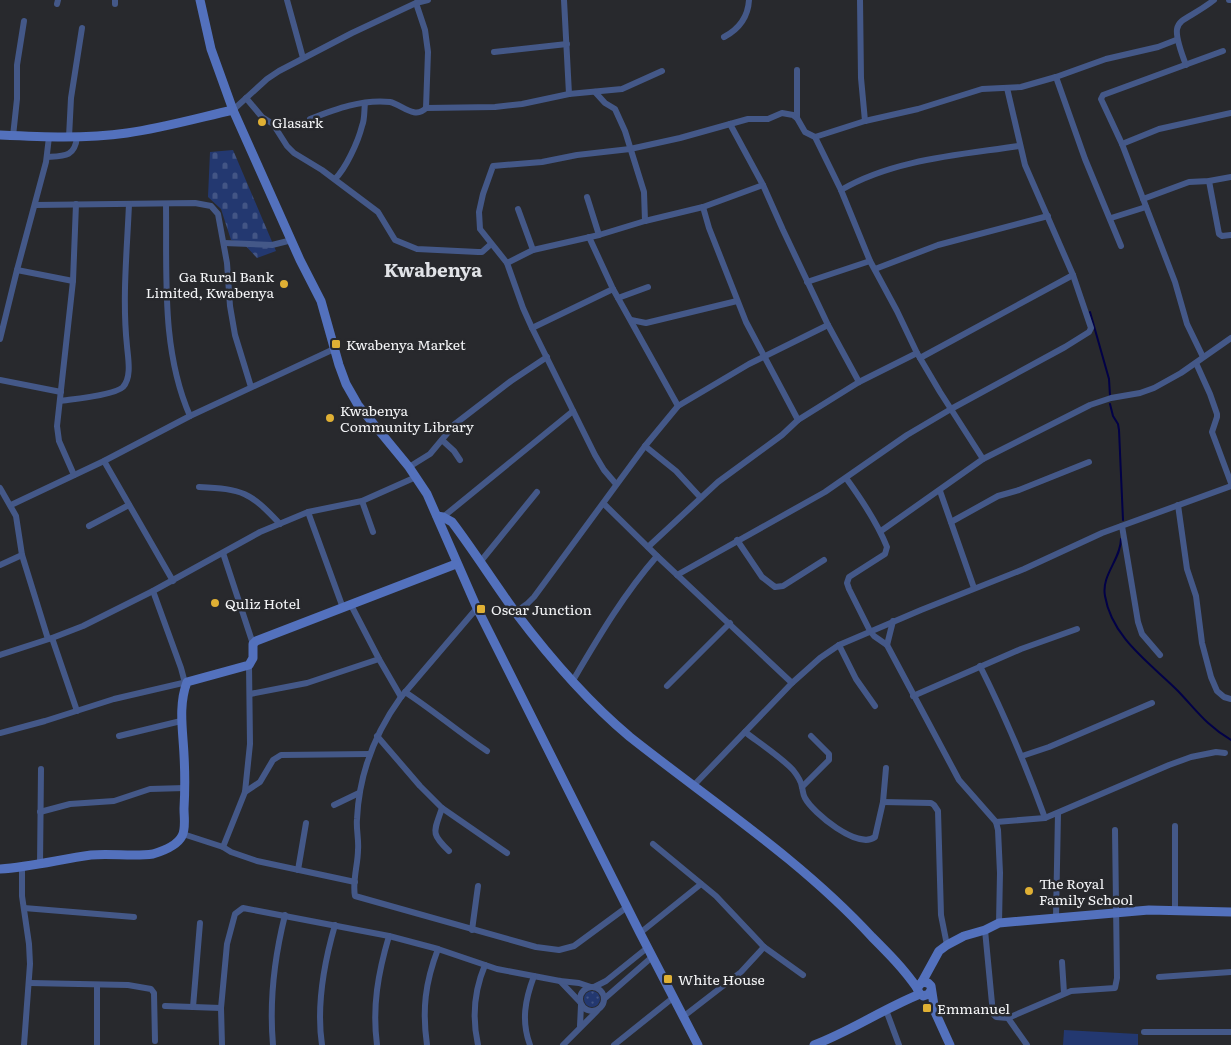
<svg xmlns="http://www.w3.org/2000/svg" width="1231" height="1045" font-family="Literata,serif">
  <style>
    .grass { fill: url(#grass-dots) }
    .cemetery { fill: url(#cemetery-stones) }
    .green { fill: #233870 }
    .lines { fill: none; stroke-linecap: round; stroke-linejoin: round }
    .stream { stroke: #020147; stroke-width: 2 }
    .street { stroke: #445888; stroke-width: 6 }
    .secondary { stroke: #5371bd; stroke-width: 9 }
    .poi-dot { fill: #e0b034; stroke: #28292d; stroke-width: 2 }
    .labels { text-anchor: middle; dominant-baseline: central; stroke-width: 5; stroke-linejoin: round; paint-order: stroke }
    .poi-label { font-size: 14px; fill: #f3f4f6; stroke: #28292d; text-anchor: start }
    .district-label { font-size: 19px; font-weight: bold; fill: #e1e3e7; stroke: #28292d }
  </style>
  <defs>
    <pattern id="grass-dots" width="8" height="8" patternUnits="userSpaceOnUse" patternTransform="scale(1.25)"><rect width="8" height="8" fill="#233870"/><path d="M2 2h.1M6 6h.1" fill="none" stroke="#435585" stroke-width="1.8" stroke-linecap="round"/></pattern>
    <pattern id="cemetery-stones" width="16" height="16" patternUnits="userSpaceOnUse" patternTransform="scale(1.25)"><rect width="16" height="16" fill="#233870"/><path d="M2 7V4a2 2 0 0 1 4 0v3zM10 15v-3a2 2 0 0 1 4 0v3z" fill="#435585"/></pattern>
  </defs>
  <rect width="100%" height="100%" fill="#28292d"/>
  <circle class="grass" cx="592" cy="999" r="8"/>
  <path class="cemetery" d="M233,150l43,101 -19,7 -14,-15 -12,-3 -10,-31 -13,-12 2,-45z"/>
  <path class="green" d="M1064,1030l74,4v11h-75z"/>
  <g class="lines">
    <g class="stream">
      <path d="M1090,312l19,67 1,17"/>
      <path d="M1110,404l3,12 5,8 1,6 4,90"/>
      <path d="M1121,539c0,20 -20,36 -16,57 7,42 45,67 73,95 19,20 28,34 53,49"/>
    </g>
    <g class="street">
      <path d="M287,0l16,58"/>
      <path d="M564,0l5,94"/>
      <path d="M860,0l1,78 4,43"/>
      <path d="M1229,0h2"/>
      <path d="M416,3l9,27 3,22 -2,56"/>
      <path d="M57,4l1,-4"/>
      <path d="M115,4v-4"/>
      <path d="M724,37c15,-8 24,-19 25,-37"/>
      <path d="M494,52l73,-8"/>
      <path d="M1186,65c-20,-52 -6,-38 28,-65"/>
      <path d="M797,70v48"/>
      <path d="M1056,77l29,82 36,87"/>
      <path d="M595,92l10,11 10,6 10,22 19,61 1,29"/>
      <path d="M246,98l16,19 11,7 14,22 7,7 28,17 56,42 17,28 22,9 61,3h4l9,-8"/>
      <path d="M233,110l34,-31 12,-8 73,-38 64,-30 12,-3"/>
      <path d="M310,119c26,-10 52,-20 80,-17 11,2 25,18 36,6l69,-1 27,-3 47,-10 53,-5 40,-18"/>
      <path d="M730,124l33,61 20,45 45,95 31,57"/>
      <path d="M13,136l4,-37v-34l7,-44"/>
      <path d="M69,137l2,-39 11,-70"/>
      <path d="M815,137l50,-16 53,-12 64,-20 39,-2 35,-10 50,-18 52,-12 18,-7"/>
      <path d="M1122,144l37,-15 72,-16"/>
      <path d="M47,157c17,-1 28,0 30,-20"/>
      <path d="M335,179c11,-11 23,-37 27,-53 3,-7 2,-16 3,-23"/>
      <path d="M1209,181l10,53 3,2 9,-1"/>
      <path d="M841,190c53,-31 119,-35 178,-44"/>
      <path d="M587,197l12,38"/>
      <path d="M1143,199l46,-17 20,-1 22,-4"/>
      <path d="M166,204c1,71 -5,146 24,212"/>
      <path d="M35,205l160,-2 16,3 7,8 9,49 3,43 5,29 16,52"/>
      <path d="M703,207l6,21 37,94 52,98"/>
      <path d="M518,209l15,41"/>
      <path d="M1111,218l35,-11"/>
      <path d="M589,237l24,52 65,117"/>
      <path d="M224,243l48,2 20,-5"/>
      <path d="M507,263l26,-13 66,-15 46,-14 58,-14 60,-22"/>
      <path d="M875,269l63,-24 110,-29"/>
      <path d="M17,270l56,11"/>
      <path d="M807,282l63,-21"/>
      <path d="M618,298l30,-11"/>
      <path d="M631,320l15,3 91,-22"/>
      <path d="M532,328l81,-39"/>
      <path d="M0,339l17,-69 29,-108 3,-25"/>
      <path d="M1203,357l-16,-33 -12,-42 -53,-138 -21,-45 2,-4 120,-44"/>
      <path d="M920,358l153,-83"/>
      <path d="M1196,363l14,31 7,20v3l-5,15 19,51"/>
      <path d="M0,380l61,12"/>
      <path d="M60,401c13,-2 55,-6 63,-14 9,-10 5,-29 4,-41 -5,-47 0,-95 2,-142"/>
      <path d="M442,440l12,11 6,9"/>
      <path d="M645,446l31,25 24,26"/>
      <path d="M104,461l69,120"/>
      <path d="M409,467l21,-13 25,-30 56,-43 36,-24"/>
      <path d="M74,475l-15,-34 -2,-15 16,-145 3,-77"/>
      <path d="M846,478c16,22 31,44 41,69l-2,7 -36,23 -2,6 2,6 21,42 4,5 13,9 72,135 37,42 2,8 2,43 -1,50"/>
      <path d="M616,484l-12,-14 -9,-15 -63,-127 -9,-20 -16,-45 -27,-34 -1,-17 4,-18 10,-28 49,-4 35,-7 53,-6 50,-11 68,-19h20l14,-6 11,2 4,3 8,14 10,5 26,53 29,71 27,50 20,42 23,39 43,67"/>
      <path d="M199,487c44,2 51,5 81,37"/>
      <path d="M0,488l16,28 6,39 26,84"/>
      <path d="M940,491l34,97"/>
      <path d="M362,501l11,31"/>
      <path d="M604,504l53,52 135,127"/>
      <path d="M11,505l93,-44 86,-45 144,-67"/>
      <path d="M1178,505l9,64 9,27 6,47 9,34 6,14 7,6 7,2"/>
      <path d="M308,512l35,96"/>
      <path d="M443,517l130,-106"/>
      <path d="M951,522l47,-26 21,-6 70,-28"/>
      <path d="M89,526l40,-21"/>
      <path d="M1122,526l16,96 4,12 18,21"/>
      <path d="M881,531l102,-72 107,-54 21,-7 29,-5 14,-5 27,-15 50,-35"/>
      <path d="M737,540l25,37 13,10 8,-1 41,-26"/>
      <path d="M648,547l70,-65 64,-47 16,-15 61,-38 58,-29"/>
      <path d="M223,553l30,91"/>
      <path d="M481,561l56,-69"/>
      <path d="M0,565l22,-10"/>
      <path d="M677,575l148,-83 82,-57 44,-26 114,-62 24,-15 2,-4 -18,-53 -48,-110 -18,-77"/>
      <path d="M153,591l28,77 4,15"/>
      <path d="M351,605l28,54 22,38"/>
      <path d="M477,608l-76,89c-26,36 -42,78 -44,122 -1,10 2,21 1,31 0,15 -6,31 -3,46l181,51 23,3 15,-4 53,-39"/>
      <path d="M516,612l11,-8 7,-7 111,-151 33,-40 71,-42 79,-39"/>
      <path d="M52,638l25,73"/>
      <path d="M839,645l17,34 19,27"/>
      <path d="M887,645l6,-24"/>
      <path d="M0,655l52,-17 31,-12 70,-35 107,-59 48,-20 54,-11 54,-24"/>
      <path d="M980,666c25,50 46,100 65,152"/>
      <path d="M572,682c26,-44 51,-87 85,-126"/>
      <path d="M667,686l63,-63"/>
      <path d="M405,692c28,18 53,40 82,59"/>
      <path d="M250,694l57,-11 72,-24"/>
      <path d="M913,696l108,-47 56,-20"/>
      <path d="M745,732c13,10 37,26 48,38 4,5 8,11 9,17 1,4 1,8 3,11 8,15 53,52 70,39l8,-35 3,-34"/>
      <path d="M0,733l45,-12 69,-22 73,-17"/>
      <path d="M119,736l62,-15"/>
      <path d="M377,736l43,50 22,22 65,45"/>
      <path d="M1022,756l27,-9 103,-44"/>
      <path d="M694,785l98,-102 28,-25 19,-13 82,-35 103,-41 78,-36 129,-47"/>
      <path d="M802,787l27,-27v-6l-18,-18"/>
      <path d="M245,792l15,-10 13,-22 8,-5 89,-1"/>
      <path d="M883,802l48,1 3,2 4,6 3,104 6,30"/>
      <path d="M334,805l25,-12"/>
      <path d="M442,808c-8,24 -12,25 7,43"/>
      <path d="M40,812l30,-8 44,-3 36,-12 35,-1"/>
      <path d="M996,822l49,-4 124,-53 22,-8 25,-5 9,1"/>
      <path d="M1175,826v84"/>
      <path d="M183,834l40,13 8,5 26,9 98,21"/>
      <path d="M653,844l63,52 48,51 39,28"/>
      <path d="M223,847l22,-55 5,-48 -1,-79"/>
      <path d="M40,865l1,-96"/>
      <path d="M22,867v29l7,48 1,20 -6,81"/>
      <path d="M298,870l8,-47"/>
      <path d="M24,908l110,9"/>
      <path d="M1056,917l2,-104"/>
      <path d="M472,930l6,-44"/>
      <path d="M985,930l8,84 3,3 12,1 19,27"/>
      <path d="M640,933l61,-49"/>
      <path d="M1062,962l2,31"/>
      <path d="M1159,977l72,-5"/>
      <path d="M560,981l20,21"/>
      <path d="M30,983l98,2 23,4 3,4 1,48"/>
      <path d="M97,985v60"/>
      <circle cx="592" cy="999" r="12"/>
      <path d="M594,987l12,-6 41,-33"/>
      <path d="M604,999l48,-42"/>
      <path d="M165,1006l56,2"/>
      <path d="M193,1007l7,-84"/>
      <path d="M886,1010l13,35"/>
      <path d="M684,1016l57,-44 23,-25"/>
      <path d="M1008,1018l63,-27 44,-3 2,-10 -2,-148"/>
      <path d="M580,1026l1,-21"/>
      <path d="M1144,1032h87"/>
      <path d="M222,1045l-1,-37 6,-64 8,-30 8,-6 146,28 49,13 59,20 63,12 19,2 12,4"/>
      <path d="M273,1045c-4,-45 1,-86 12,-130"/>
      <path d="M322,1045c-6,-40 2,-82 13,-120"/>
      <path d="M377,1045c-5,-38 1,-72 12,-109"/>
      <path d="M427,1045c-5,-35 -2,-62 11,-96"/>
      <path d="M478,1045c-6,-27 -4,-54 7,-80"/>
      <path d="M530,1045c-9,-24 -5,-45 4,-69"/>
      <path d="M563,1045l34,-34"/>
      <path d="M614,1045l60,-48"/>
    </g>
    <g class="secondary">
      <path d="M200,0l11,49 22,61 67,150 21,41 18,64 7,19 12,21 51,62 18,27 50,114 163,325 58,112"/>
      <path d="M0,135c42,2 85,4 127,-2 36,-5 71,-15 106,-23"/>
      <path d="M437,516l6,1 9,5c22,29 42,61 64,91 34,45 71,88 114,124 82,65 171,123 242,200 16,16 32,32 45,51"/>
      <path d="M0,869c31,-2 61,-10 91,-14 21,-2 42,2 62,-1 10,-3 24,-8 29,-18 4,-7 2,-19 2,-27 1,-18 1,-36 0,-54 -1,-24 -6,-49 3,-73l62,-17 4,-7v-14l3,-3 200,-77"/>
      <path d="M922,982l17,-31 8,-6 17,-9 21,-6 14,-7 150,-13 82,2"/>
      <path d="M931,990l-2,4 -6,2 -4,-3 -2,-5 5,-6 6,1 3,3 4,26 15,33"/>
      <path d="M814,1045c37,-14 69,-36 106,-51"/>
    </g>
  </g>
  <g class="poi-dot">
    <circle cx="262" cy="122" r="5"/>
    <circle cx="284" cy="284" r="5"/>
    <rect x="331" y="339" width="10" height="10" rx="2.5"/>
    <circle cx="330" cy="418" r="5"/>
    <circle cx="215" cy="603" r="5"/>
    <rect x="476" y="604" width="10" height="10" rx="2.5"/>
    <circle cx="1029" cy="891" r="5"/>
    <rect x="663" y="974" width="10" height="10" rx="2.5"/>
    <rect x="922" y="1003" width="10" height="10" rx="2.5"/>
  </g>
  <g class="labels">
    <g class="poi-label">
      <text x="272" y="122">Glasark</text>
      <text x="274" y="276" text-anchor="end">Ga Rural Bank<tspan x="274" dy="16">Limited, Kwabenya</tspan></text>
      <text x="346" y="344">Kwabenya Market</text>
      <text x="340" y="410">Kwabenya<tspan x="340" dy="16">Community Library</tspan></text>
      <text x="225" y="603">Quliz Hotel</text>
      <text x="491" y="609">Oscar Junction</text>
      <text x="1039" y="883">The Royal<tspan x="1039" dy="16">Family School</tspan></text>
      <text x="678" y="979">White House</text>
      <text x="937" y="1008">Emmanuel</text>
    </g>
    <g class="district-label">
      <text x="433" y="269">Kwabenya</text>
    </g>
  </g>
</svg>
